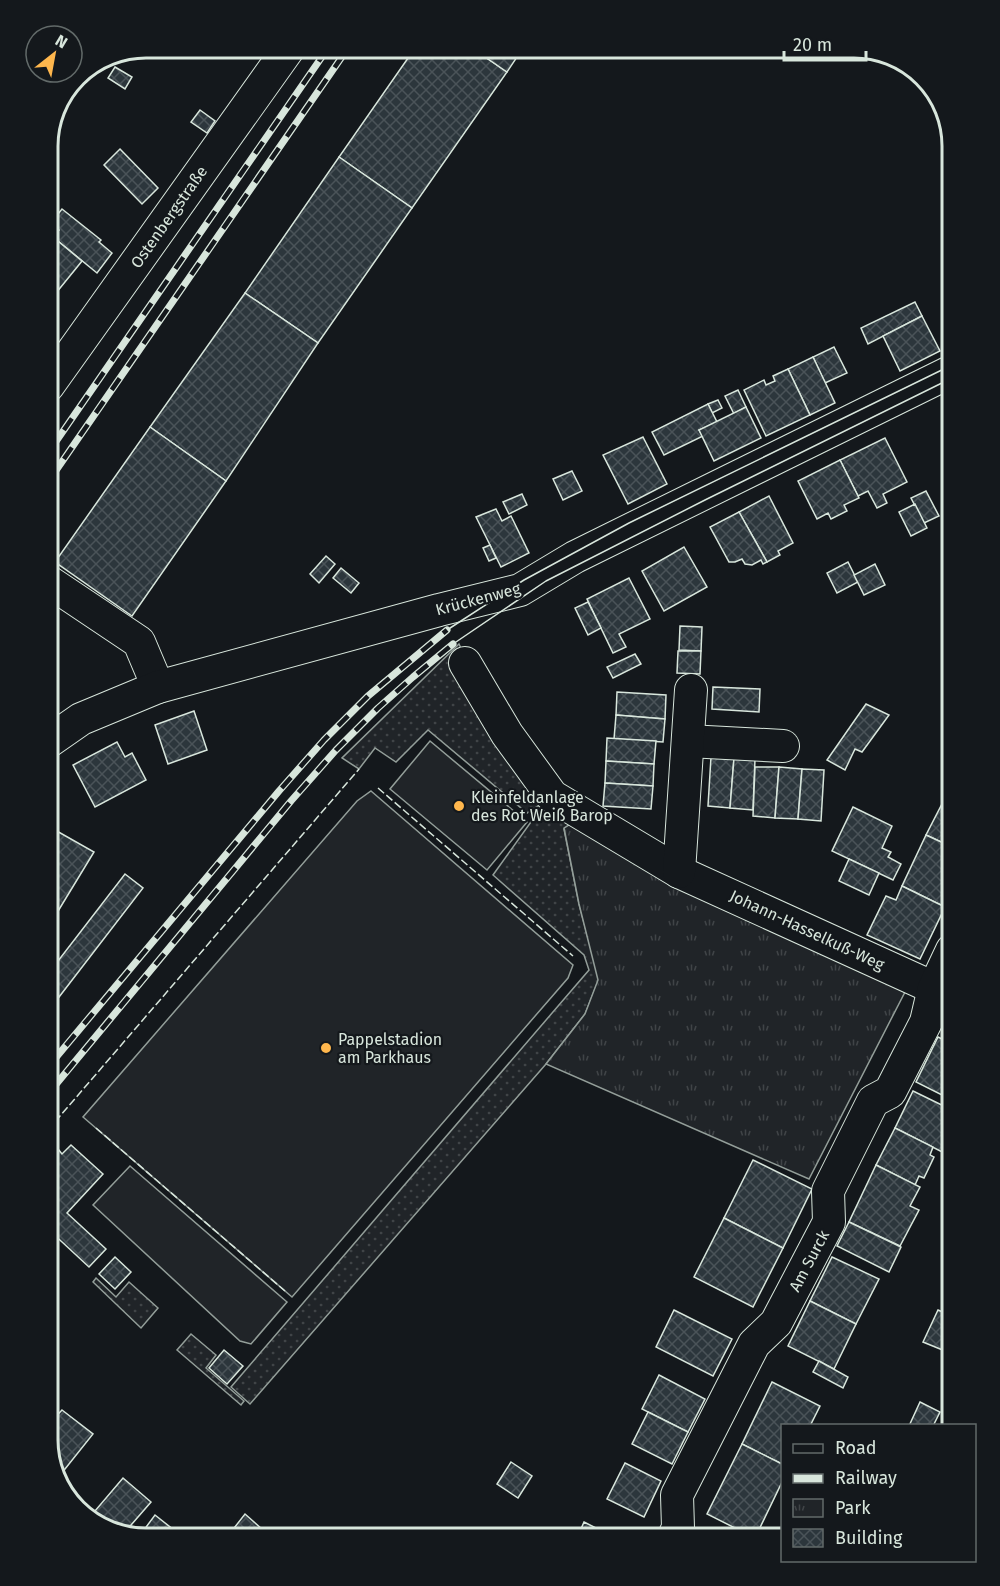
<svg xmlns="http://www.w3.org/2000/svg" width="1000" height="1586" font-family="'Fira Sans',sans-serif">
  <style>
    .grass { fill: url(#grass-dots); stroke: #939e99; stroke-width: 1.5 }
    .park { fill: url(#park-tufts); stroke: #939e99; stroke-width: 1.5 }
    .garden { fill: #202428; stroke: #939e99; stroke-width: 1.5 }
    .building { fill: url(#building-cross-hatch); stroke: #d8e6dc; stroke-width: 1.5 }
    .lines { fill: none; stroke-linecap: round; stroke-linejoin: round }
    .minor-casing { stroke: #d8e6dc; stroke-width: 34 }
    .minor { stroke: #14181c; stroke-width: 32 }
    .tram { stroke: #d8e6dc; stroke-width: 1.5 }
    .rail-casing { stroke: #d8e6dc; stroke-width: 7 }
    .rail { stroke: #14181c; stroke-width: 4.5; stroke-dasharray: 14; stroke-linecap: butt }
    .fence { stroke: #d8e6dc; stroke-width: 1.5; stroke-dasharray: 8 3; stroke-linecap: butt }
    .poi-dot { fill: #ffb74d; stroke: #14181c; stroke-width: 2 }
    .labels { text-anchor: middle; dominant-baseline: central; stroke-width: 4.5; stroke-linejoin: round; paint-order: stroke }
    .street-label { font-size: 16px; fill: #d8e6dc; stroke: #14181c }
    .poi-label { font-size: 16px; fill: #d8e6dc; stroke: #14181c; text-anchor: start }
    .rim { fill: none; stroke: #d8e6dc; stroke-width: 3 }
  </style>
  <defs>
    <pattern id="grass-dots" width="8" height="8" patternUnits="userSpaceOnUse" patternTransform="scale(1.5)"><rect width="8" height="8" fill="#202428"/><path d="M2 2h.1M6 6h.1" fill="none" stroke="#404447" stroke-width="1.8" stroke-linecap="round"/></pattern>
    <pattern id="park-tufts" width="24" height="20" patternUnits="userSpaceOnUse" patternTransform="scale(1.5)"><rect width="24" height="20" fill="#202428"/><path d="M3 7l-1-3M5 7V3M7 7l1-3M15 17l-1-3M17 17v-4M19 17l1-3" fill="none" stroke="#404447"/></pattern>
    <pattern id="building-cross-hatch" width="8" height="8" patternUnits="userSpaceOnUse" patternTransform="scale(1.5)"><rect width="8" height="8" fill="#2c363c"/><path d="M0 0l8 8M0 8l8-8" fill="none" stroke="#4a5358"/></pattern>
  </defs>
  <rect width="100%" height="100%" fill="#14181c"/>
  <g class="grass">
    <path d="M459,644l21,44 104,127 -20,14 15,75 20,75 -14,35 -39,50 -296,340 -19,-17 358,-417 -5,-15 -91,-80 53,-74 -19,12 -99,-83 -32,32 -21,-14 -16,21 -17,-11z"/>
    <path d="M96,1278l20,19 13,-15 29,26 -17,20 -48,-46z"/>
    <path d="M191,1334l25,21 -10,13 38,33 -3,4 -64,-55z"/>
  </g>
  <path class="park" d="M584,815l321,177 -96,187 -263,-115 39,-50 13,-34 -19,-76 -15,-76z"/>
  <g class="garden">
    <path d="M430,741l97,81 -40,48 -97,-81z"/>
    <path d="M371,791l202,174 -5,13 -276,319 -209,-180 274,-316z"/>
    <path d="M130,1166l157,136 -36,42 -11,-3 -147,-136z"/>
  </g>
  <g class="building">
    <path d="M415,48h57l35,24 -95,136 -73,-51z"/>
    <path d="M472,48h51l-16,24z"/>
    <path d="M115,67l17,10 -7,12 -17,-11z"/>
    <path d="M200,110l15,11 -8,12 -16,-11z"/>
    <path d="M120,149l38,39 -16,16 -38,-39z"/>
    <path d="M339,157l73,51 -94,135 -73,-50z"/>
    <path d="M62,209l39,31 -2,2 13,11 -15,20 -44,-36 6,-7 -8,-7z"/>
    <path d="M53,237l29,24 -30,37 -4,-3v-51z"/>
    <path d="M245,293l73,50 -92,138 -76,-54z"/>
    <path d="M915,302l7,14 -54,28 -7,-16z"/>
    <path d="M952,303v25l-10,-21z"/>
    <path d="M922,316l18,35 -40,20 -17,-35z"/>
    <path d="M834,347l13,26 -22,10 -12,-26z"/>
    <path d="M813,357l22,46 -25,12 -22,-46z"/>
    <path d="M788,369l22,46 -44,21 -22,-46 20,-10 2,5 9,-4 -2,-5z"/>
    <path d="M738,390l8,17 -12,7 -9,-18z"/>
    <path d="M718,400l4,8 -10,5 -4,-9z"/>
    <path d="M708,404l9,18 -18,8 4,6 -39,19 -12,-23z"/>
    <path d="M746,407l15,31 -47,23 -15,-31z"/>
    <path d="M150,427l76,54 -94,135 -77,-54z"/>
    <path d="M643,437l24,47 -39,20 -25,-49z"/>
    <path d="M885,438l22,44 -24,12 4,9 -10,5 -9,-17 -10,5 -18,-36z"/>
    <path d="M840,460l19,38 -15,7 3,6 -16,8 -3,-6 -11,6 -19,-38z"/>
    <path d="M572,471l10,20 -19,9 -10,-21z"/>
    <path d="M926,491l13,25 -15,7 -13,-25z"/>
    <path d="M522,494l5,11 -18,9 -6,-12z"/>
    <path d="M769,496l24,47 -15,8 2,4 -13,7 -28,-50z"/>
    <path d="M915,504l12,24 -16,8 -12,-24z"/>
    <path d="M496,509l6,12 9,-5 18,37 -28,14 -25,-50z"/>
    <path d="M739,512l28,50 -4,2 -2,-4 -9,5 -7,-1 -3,-5 -7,3h-6l-19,-35z"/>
    <path d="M490,545l6,13 -7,3 -6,-13z"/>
    <path d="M684,547l23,40 -43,24 -22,-40z"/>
    <path d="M326,556l9,8 -16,19 -9,-9z"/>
    <path d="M848,562l10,20 -21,11 -10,-20z"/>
    <path d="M875,564l10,21 -21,10 -10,-20z"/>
    <path d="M341,568l18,15 -8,10 -18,-15z"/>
    <path d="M629,578l21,41 -31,15 7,13 -13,6 -26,-54z"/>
    <path d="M588,602l13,26 -13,7 -13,-27z"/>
    <path d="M680,626l22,1 -1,24 -22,-1z"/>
    <path d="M678,651h23l-1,23 -23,-1z"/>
    <path d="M635,654l6,10 -28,14 -6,-11z"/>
    <path d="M713,687l47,2 -1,23 -47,-3z"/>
    <path d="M617,692l49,3 -1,24 -49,-4z"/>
    <path d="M866,704l23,11 -27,37 -7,-3 -10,21 -18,-10z"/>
    <path d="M194,711l13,39 -39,14 -13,-39z"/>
    <path d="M616,715l49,4 -2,23 -49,-3z"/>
    <path d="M607,738l49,3 -2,23 -48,-3z"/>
    <path d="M117,742l8,15 7,-4 14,27 -51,27 -22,-42z"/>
    <path d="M711,757l23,1 -4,50 -22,-2z"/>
    <path d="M734,758l21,1 -2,51 -23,-2z"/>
    <path d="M606,761l48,3 -1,22 -48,-3z"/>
    <path d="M755,767h24l-4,51 -22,-2z"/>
    <path d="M779,767l23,2 -4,50 -23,-1z"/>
    <path d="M802,769l22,1 -3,51 -23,-2z"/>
    <path d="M952,782v22l-8,-4z"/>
    <path d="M605,783l48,3 -2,23 -48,-3z"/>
    <path d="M944,800l8,4v43l-26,-12z"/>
    <path d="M853,807l39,19 -10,22 9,4 -3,5 13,7 -8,16 -61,-29z"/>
    <path d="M55,830l39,22 -45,74 -1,-85z"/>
    <path d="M926,835l26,12v44l-7,16 -43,-21z"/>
    <path d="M849,859l30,14 -10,22 -30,-14z"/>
    <path d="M125,874l18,14 -94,122 -1,-36z"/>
    <path d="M902,886l43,21 -25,52 -53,-24 19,-39 10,4z"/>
    <path d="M938,1037l14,7v56l-36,-18z"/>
    <path d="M913,1091l39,19v11l-7,14 7,3v19l-57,-29z"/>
    <path d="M895,1128l38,19 -3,8 4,2 -10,21 -5,-2 -4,9 -39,-20z"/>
    <path d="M71,1145l32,29 -36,39 39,36 -17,18 -41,-38v-60l4,-4 -4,-5 10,-11 4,5z"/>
    <path d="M753,1160l59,29 -29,59 -59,-30z"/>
    <path d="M876,1165l44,22 -10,19 9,4 -19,36 -51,-24z"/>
    <path d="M724,1218l59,30 -30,59 -59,-30z"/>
    <path d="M849,1222l52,25 -12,25 -52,-26z"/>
    <path d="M115,1257l16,15 -16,17 -16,-15z"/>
    <path d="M832,1257l47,22 -23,45 -46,-23z"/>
    <path d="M810,1301l46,23 -22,45 -46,-23z"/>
    <path d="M674,1310l58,29 -19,37 -57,-29z"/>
    <path d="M938,1310l14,6v20l-7,15 -22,-9z"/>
    <path d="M224,1350l19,16 -16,18 -18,-16z"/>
    <path d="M819,1361l29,16 -5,11 -30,-16z"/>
    <path d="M659,1375l46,24 -17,33 -46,-23z"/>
    <path d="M772,1382l48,24 -10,20h-28v38l-40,-20z"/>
    <path d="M920,1402l20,10 -7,14h-24z"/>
    <path d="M62,1410l31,24 -36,45 -9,-40v-14z"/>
    <path d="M648,1412l40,20 -16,32 -40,-20z"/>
    <path d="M742,1444l40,20v18l-27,56 -48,-24z"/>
    <path d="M511,1462l21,14 -14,22 -21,-14z"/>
    <path d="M625,1463l36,18 -17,36 -37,-18z"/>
    <path d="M123,1478l28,24 -26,30 -33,-10 -3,-4z"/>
    <path d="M245,1514l27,24h-34l-7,-6z"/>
    <path d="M155,1515l29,23h-37l-6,-4z"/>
    <path d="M584,1522l32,16h-39z"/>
  </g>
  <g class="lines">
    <defs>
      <g id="minor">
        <path d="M48,386l241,-338"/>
        <path d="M48,581l91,61 19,45"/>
        <path d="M465,663l42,71 45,62 127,76 255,116"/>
        <path d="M688,741l95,5"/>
        <path d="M48,742l33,-23 77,-32 281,-77 81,-20 55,-33 377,-186"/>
        <path d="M679,872l12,-182"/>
        <path d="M673,1538l5,-10 -1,-33 77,-151 22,-21 53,-101 -1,-31 45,-90 17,-9 36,-70 8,-34 18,-38"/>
      </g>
    </defs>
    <use href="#minor" class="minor-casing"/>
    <use href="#minor" class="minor"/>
    <g class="tram">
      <path d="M447,630l77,-50 105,-57 323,-158"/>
      <path d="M453,644l93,-63 159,-81 247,-122"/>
    </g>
    <defs>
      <g id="rail">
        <path d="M48,453l280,-405"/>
        <path d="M48,482l300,-434"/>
        <path d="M48,1067l231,-276 45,-51 44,-44 79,-66"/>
        <path d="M48,1094l243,-293 45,-51 42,-42 35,-31 40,-33"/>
      </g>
    </defs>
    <use href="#rail" class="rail-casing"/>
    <use href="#rail" class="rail"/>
    <g class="fence">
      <path d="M378,788l195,168"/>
      <path d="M96,1128l189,163"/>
      <path d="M48,1130l311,-361"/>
    </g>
  </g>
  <g class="poi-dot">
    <circle cx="459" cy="806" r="6"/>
    <circle cx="326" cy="1048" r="6"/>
  </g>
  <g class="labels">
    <g class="street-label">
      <text transform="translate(169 217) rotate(-55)">Ostenbergstraße</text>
      <text transform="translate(478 599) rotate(-15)">Krückenweg</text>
      <text transform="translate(807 930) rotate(25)">Johann-Hasselkuß-Weg</text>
      <text transform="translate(809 1261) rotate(-62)">Am Surck</text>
    </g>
    <g class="poi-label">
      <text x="471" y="797">Kleinfeldanlage<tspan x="471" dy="18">des Rot Weiß Barop</tspan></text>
      <text x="338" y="1039">Pappelstadion<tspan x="338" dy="18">am Parkhaus</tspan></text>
    </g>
  </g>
  <path d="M0 0H1000V1586H0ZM146 58H854A88 88 0 0 1 942 146V1440A88 88 0 0 1 854 1528H146A88 88 0 0 1 58 1440V146A88 88 0 0 1 146 58Z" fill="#14181c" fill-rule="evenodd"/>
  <path class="rim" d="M146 58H854A88 88 0 0 1 942 146V1440A88 88 0 0 1 854 1528H146A88 88 0 0 1 58 1440V146A88 88 0 0 1 146 58Z"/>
  <rect x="781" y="1424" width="195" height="138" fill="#14181c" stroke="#626a69" stroke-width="1.5"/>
  <rect x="793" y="1444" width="30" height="9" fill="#14181c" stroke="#626a69" stroke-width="1.5"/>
  <text x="835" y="1454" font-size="18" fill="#d8e6dc">Road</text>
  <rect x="793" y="1474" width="30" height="9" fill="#d8e6dc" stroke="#626a69" stroke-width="1.5"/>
  <text x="835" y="1484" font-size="18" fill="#d8e6dc">Railway</text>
  <rect x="793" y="1499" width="30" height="18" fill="url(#park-tufts)" stroke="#626a69" stroke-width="1.5"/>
  <text x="835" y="1514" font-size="18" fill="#d8e6dc">Park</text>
  <rect x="793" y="1529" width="30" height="18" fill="url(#building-cross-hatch)" stroke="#626a69" stroke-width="1.5"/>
  <text x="835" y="1544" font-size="18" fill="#d8e6dc">Building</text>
  <g transform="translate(54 54) rotate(31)"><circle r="28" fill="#14181c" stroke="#626a69" stroke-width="1.5"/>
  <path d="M0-4.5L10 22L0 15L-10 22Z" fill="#ffb74d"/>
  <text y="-9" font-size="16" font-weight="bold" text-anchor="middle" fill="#d8e6dc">N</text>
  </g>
  <path d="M784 51v9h82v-9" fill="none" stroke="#d8e6dc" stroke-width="3"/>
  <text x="793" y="51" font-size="18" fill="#d8e6dc" stroke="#14181c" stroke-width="4.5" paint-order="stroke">20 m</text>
</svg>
